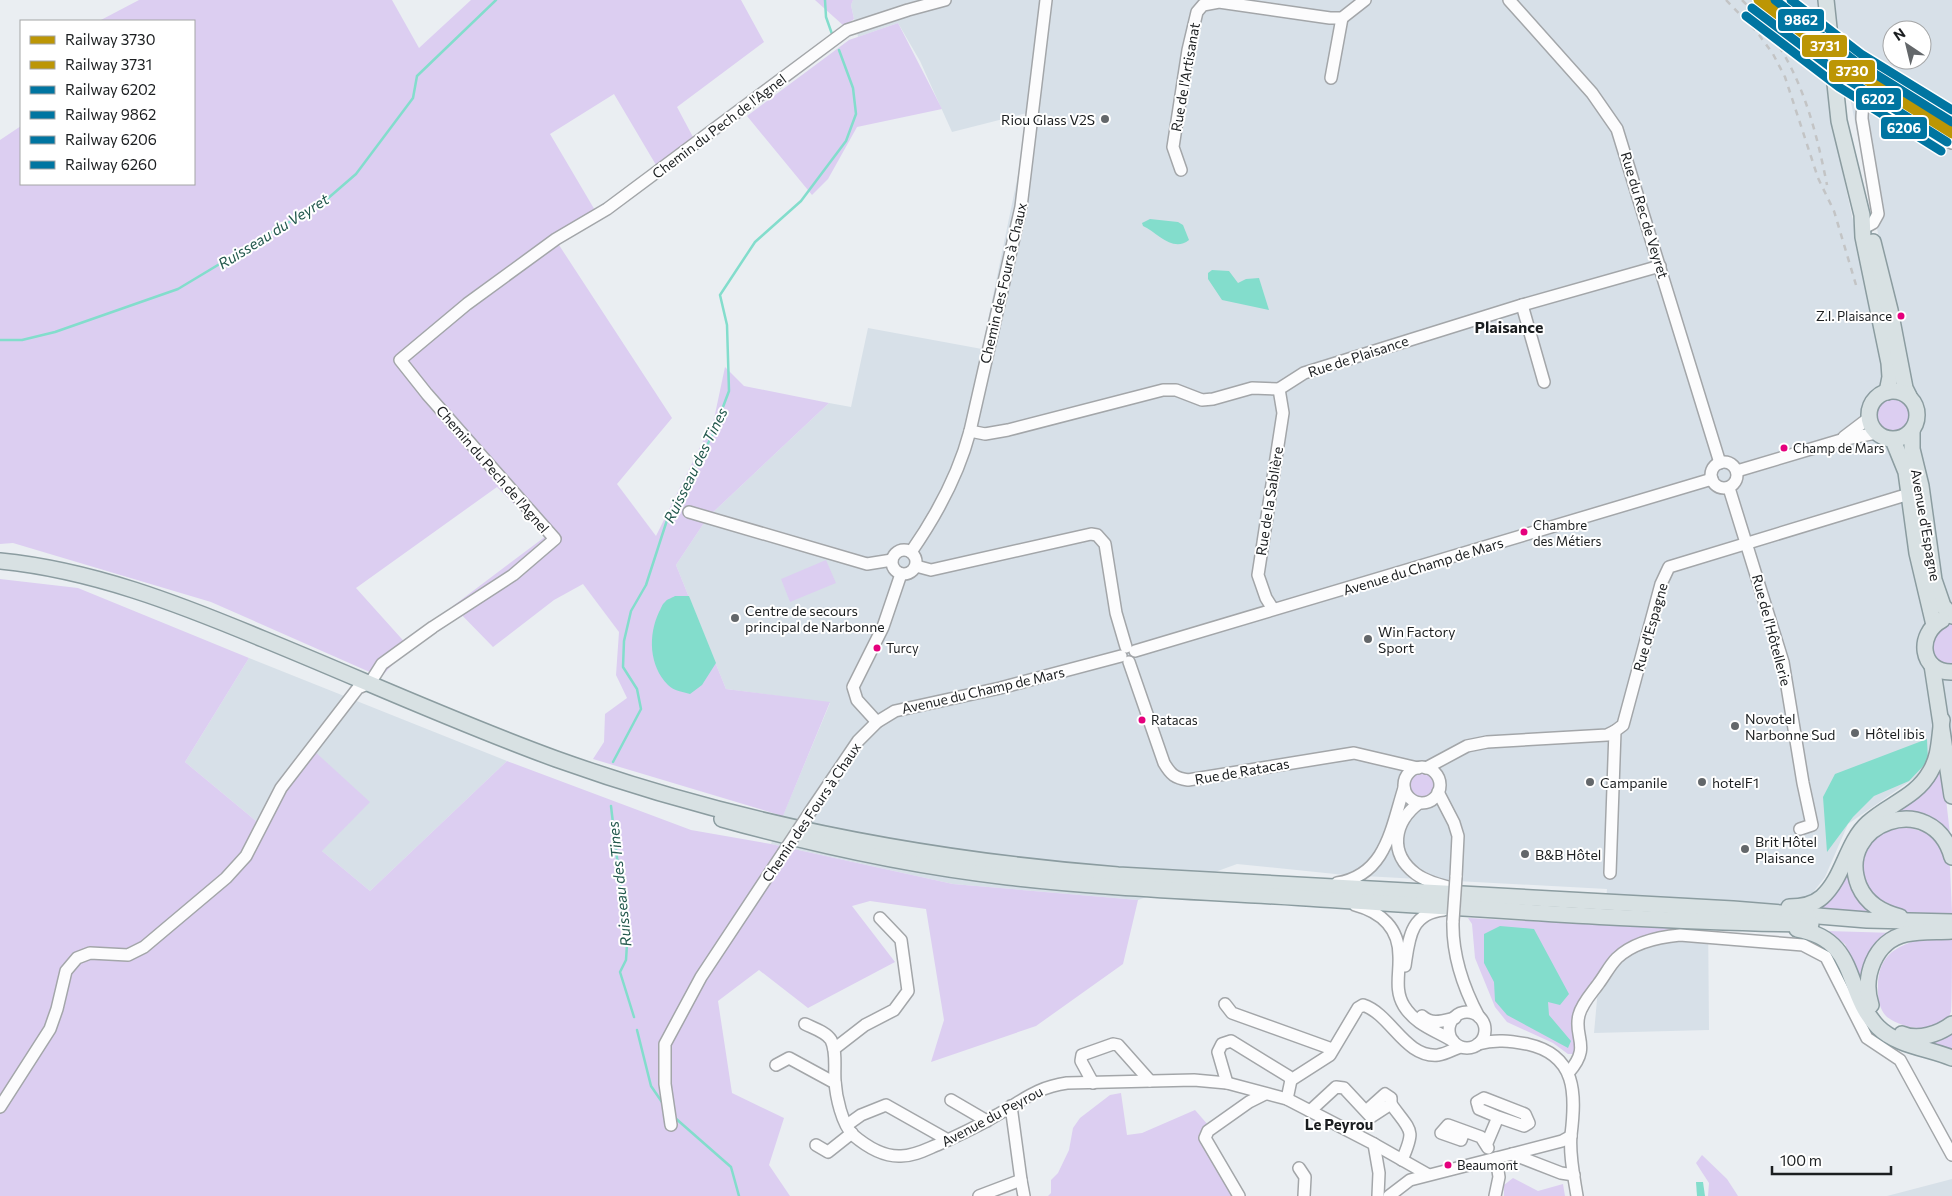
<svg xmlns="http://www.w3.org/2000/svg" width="1952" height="1196" font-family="Commissioner,sans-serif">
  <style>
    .built { fill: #d7e0e8; fill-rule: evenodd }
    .green { fill: #dccef1 }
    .water { fill: #83ddcc }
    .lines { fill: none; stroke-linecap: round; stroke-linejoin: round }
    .stream { stroke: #83ddcc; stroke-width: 2.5 }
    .minor-casing { stroke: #a3a6a9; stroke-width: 14 }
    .major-casing { stroke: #8b9ca0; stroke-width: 18 }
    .minor { stroke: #fcfcfd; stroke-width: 11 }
    .major { stroke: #d8e1e3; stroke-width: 15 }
    .rail { stroke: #c3c4c5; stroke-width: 2.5; stroke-dasharray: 6 6; stroke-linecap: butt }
    .minor-bridge-casing { stroke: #a3a6a9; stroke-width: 14; stroke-linecap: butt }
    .minor-bridge { stroke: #fcfcfd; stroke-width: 11 }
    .rail-1-casing { stroke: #fff; stroke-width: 12 }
    .rail-2-casing { stroke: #fff; stroke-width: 12 }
    .rail-3-casing { stroke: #fff; stroke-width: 12 }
    .rail-4-casing { stroke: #fff; stroke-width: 12 }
    .rail-5-casing { stroke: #fff; stroke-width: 12 }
    .rail-6-casing { stroke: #fff; stroke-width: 12 }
    .rail-1 { stroke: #bc9605; stroke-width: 9 }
    .rail-2 { stroke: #bc9605; stroke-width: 9 }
    .rail-3 { stroke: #0075a1; stroke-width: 9 }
    .rail-4 { stroke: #0075a1; stroke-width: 9 }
    .rail-5 { stroke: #0075a1; stroke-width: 9 }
    .rail-6 { stroke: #0075a1; stroke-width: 9 }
    .poi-dot { fill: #63676a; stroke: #fff; stroke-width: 2 }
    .bus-dot { fill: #e5007d; stroke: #fff; stroke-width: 2 }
    .labels { text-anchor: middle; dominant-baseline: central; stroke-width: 4; stroke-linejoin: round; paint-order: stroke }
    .bus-label { font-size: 13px; fill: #1b1e20; stroke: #fff; text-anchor: start }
    .street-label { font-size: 14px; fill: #1b1e20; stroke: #fff }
    .poi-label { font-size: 14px; fill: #1b1e20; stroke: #fff; text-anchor: start }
    .water-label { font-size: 15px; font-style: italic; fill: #23584d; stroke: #fff }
    .neighbourhood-label { font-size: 15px; font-weight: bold; fill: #1b1e20; stroke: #fff }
    .quarter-label { font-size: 16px; font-weight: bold; fill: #1b1e20; stroke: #fff }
    .line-badge { stroke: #fff; stroke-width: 2 }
    .badge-label { font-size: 14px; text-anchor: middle; font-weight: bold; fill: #fff }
  </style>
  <rect width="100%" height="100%" fill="#eaeef2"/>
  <g class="built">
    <path d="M853,0h1099v752l-104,72 -23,53 -31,40 -86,-5 1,118 -115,3 13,-144 -262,-14 -108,-11 -99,36 -185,-16 -182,-40 59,-141 -104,-14 -50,-124 32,-48 121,-114 22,4 17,-79 114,21 49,-237 -79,20 -32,-71 -22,-38 -40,14 -7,-32zM1892,30h30v30h-30zM1820,38l21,16 47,228 -21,3 -36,-166z"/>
    <path d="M249,658l258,103 -137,130 -48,-40 -60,-25 -77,-64z"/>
    <path d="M1952,1179v17h-65z"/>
  </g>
  <g class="green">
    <path d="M139,0h253l27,48 52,-48h270l23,42 -87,65 16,30 -37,28 -42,-71 -64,40 46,78 -39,30 115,176 -55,66 39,52 58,-117 11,-52 19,19 85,17 -121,114 -32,48 50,124 104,13 -47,114 -190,-57 11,-17 1,-28 22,-16 -11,-23 3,-43 -36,-48 -29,16 -61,47 -40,-41 93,-70 -49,-49 -141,101 53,59 -28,30 -170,-75 -198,-59 -13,1v-404l21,-14v58h173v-163h-95z"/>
    <path d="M815,0h38l-2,5 3,14 -10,7z"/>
    <path d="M898,23l44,86 -85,18 -29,52 -16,16 -65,-79 102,-76z"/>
    <circle cx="1893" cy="415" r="19"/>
    <path d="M826,560l10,23 -46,19 -9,-23z"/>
    <path d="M0,579l78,9 171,70 -64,104 77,64 50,-77 58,53 -48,49 48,40 137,-130 184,69 80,14 182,40 185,16 -15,64 -87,62 -105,36 13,-42 -18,-111 -56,-8 -18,5 43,56 -87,46 -49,-38 -41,31 14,92 52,25 -15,47 21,31h-790z"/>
    <path d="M1943,624h9v44l-10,-2 -12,-12 3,-22z"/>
    <circle cx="1422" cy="785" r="13"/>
    <path d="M1939,772l4,1 7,61c-18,-21 -33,-22 -58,-21z"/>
    <path d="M1901,825l26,8 8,7 15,27 2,46c-20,0 -52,5 -69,-8 -25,-17 -28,-53 -4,-73 6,-4 16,-5 22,-7z"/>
    <path d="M1849,863c-2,26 6,33 24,50l-58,-4z"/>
    <path d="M1468,918l219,11 -59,15 -34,37 -20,30 3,34 -3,9h-6l-15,-11 -46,-21 -12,-15 -20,-49 -3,-34z"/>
    <path d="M1827,931l69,2 -32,59 -19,-48z"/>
    <path d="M1930,937l22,3c0,14 0,63 -1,72 -10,23 -47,18 -64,5 -6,-5 -9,-16 -9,-24 -2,-39 18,-48 52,-56z"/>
    <path d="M1952,1029v24l-28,-12z"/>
    <path d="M1121,1093l6,42 15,-2 53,-23 14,16 -9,6 -1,8 33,56h-184l3,-3v-13l7,-7 11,-23 4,-22 7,-10 30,-23z"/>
    <path d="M1702,1155l25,24 11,17h-30l1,-13 -13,-20z"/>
    <path d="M1513,1178l25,13 25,-7 2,12h-61v-11z"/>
  </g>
  <g class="water">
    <path d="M1150,219l28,3 5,3 6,15c-16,13 -31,-7 -46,-14l-1,-3z"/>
    <path d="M1212,270l17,1 9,12 8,-4 13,-1 10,32 -47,-10 -14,-21v-6z"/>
    <path d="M675,596h14l27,67 -14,22 -12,9c-7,-2 -16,-3 -22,-9 -19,-19 -20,-50 -9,-73 2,-3 3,-8 6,-10 2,-3 7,-4 10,-6z"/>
    <path d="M1927,739l1,22 -19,20 -35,15 -21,21 -26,35 -4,-55 12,-23z"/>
    <path d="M1500,926l34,3 35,65 -9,11 -12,-3 1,13 22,26 -3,7 -61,-33 -12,-14 -1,-19 -10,-19v-29z"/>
    <path d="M1696,1182h7l2,14h-8z"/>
  </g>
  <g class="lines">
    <g class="stream">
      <path d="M825,0l1,17 6,17"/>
      <path d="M0,340h22l33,-8 123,-43 148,-89 30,-26 57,-76 4,-22 79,-76"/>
      <path d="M613,762l28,-53 -4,-20 -14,-22 1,-26 7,-30 15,-26 22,-68 44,-81 17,-45 -2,-66 -7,-30 35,-53 46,-41 45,-60 10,-27 -3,-26 -14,-38"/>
      <path d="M611,806l16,138 -1,16 -6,12 14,45"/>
      <path d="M637,1030l14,56 13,19"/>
      <path d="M674,1117l57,50 8,29"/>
    </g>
    <defs>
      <g id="minor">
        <path d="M1509,0l83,93 25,36 103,334"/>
        <path d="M1331,78l11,-60"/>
        <path d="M1181,170l-8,-23 15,-97 9,-38 6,-7 16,-3 111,16h12l23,-18"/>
        <path d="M1862,229l11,-6 5,-9 -16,-95c0,-8 0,-13 8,-18l9,2 73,40"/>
        <path d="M1522,305l22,77"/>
        <path d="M970,431l15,3 23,-4 155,-40h13l26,10 11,-1 39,-11 27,1 25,-16 218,-68 138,-39"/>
        <path d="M1844,437l25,-19"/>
        <circle cx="1724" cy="475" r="13"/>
        <path d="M1737,471l104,-31 35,-7"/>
        <path d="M1729,488l54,174 20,121 9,42 -12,4"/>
        <path d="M689,512l178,52 25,-4"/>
        <circle cx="904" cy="562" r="12"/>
        <path d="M911,552c25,-36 48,-79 59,-121l51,-224 25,-207"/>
        <path d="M916,566l15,4 160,-36 6,1 8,9 11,69 10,34"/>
        <path d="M1273,609l-7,-11 -8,-23 25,-162 -4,-24"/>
        <path d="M1135,651l577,-172"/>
        <path d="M1129,662l35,101c7,12 11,15 24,17l166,-27 64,15"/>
        <path d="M877,722l-20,-22 -4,-13 30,-60 18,-53"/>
        <circle cx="1422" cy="785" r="18"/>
        <path d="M1426,768l41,-22 20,-4 120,-7 8,-4"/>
        <path d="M1438,792l16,31 4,13 -2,41"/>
        <path d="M1419,803c-25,19 -31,50 -3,71 11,8 27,12 40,15"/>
        <path d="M810,812l48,-71 19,-19 18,-11 105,-23 121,-32"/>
        <path d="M1610,873l5,-142 8,-6 38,-141 8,-17 240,-73"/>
        <path d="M1337,883c49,-8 54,-54 67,-95"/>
        <path d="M1355,905c26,7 44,23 44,51 1,17 -5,34 5,50 12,19 31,24 49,35"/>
        <path d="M1453,921c-1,34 10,66 26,96"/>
        <path d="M1405,966c4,-27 5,-53 39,-56"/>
        <path d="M1225,1004l7,9 100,36"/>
        <circle cx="1467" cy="1030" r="18"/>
        <path d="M1422,1016c10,9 20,5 33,2"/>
        <path d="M805,1024c8,4 21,8 26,16 6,12 3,28 4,41 1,16 7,43 18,54 13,11 31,22 48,21 13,0 24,-6 36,-11 20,-9 40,-18 58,-29 28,-15 39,-28 72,-33l127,-3 33,3 60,16 87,45 5,29 -1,23"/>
        <path d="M1478,1044c17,-5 32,-3 49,0 50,11 49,50 44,91 -2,19 3,42 6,61"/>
        <path d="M834,1049l31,-24 29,-15 14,-19 -7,-51 -21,-22"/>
        <path d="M776,1065l13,-7 46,25"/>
        <path d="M1569,1072c23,-26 4,-35 10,-57 3,-12 13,-22 20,-32 6,-8 11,-18 18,-25 17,-16 41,-21 63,-23l123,10 23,12 41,81 33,22 52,95"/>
        <path d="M1291,1080l39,-25 28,-47 5,-3c28,9 42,53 75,50 8,-1 16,-6 22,-8"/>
        <path d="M1093,1083l-12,-22 1,-6 31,-11 5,1 32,36"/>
        <path d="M1227,1083l-9,-31 4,-8 9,-3 57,35 3,4 -4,19"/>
        <path d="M951,1100l36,21"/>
        <path d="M1391,1104c20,28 25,24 11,56"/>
        <path d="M0,1107l50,-78 7,-20 9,-38 11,-13 13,-5 38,2 16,-8 82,-69 20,-22 35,-68 77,-100 12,-5 12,-19 51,-37 80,-52 42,-36 -128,-145 -27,-34 67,-56 89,-65 51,-30 240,-179 61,-20 37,-10"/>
        <path d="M1310,1111l26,-24 8,1 27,29 20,-13v-6l-6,-4 -19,17"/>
        <path d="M671,1125l-6,-41v-40l36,-67 82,-124"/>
        <path d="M847,1125l14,-10 25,-10 62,35"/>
        <path d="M1464,1131l-3,9 -20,-7 7,-8 33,12 7,11"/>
        <path d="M1487,1143l11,-26 26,9 5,-3 -4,-9 -41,-16 -7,4 2,7 19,8"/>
        <path d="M1374,1144l53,30"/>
        <path d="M816,1145l12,7 24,-19"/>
        <path d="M1512,1154l49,19 13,2"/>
        <path d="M1299,1168l6,9 -1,19"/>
        <path d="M1021,1180l3,16"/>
        <path d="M979,1196l42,-16 -10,-74"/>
        <path d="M1239,1196l-34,-58 3,-7 41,-29 16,-8"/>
        <path d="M1389,1196l21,-16 102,-26 50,-13 9,-5"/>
        <path d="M1495,1196l4,-19 -3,-19"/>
      </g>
      <g id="major">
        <path d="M1826,0l13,121 23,94 1,22 26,126 1,14 -3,15"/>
        <path d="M1873,242l17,68 15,78 4,8"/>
        <circle cx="1893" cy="415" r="24"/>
        <path d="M1912,431v18l9,37 13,94 9,26 9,10"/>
        <path d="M1893,440l13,32 11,81 17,72"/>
        <path d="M0,561c92,9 179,43 263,78 98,40 194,84 293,120 181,65 371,101 562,116l615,34 134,11 85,2"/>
        <path d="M1942,620c-26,14 -22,53 10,52"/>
        <path d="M1932,665l20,131"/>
        <path d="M722,819c93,26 189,47 286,58 104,12 209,15 313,22 164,10 327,23 490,25"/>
        <path d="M1789,907c12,0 24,-2 33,-10 22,-20 24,-54 46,-74 21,-19 48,-26 62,-51 10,-16 9,-34 12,-52"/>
        <path d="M1900,917c-18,-5 -33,-13 -41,-31 -25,-63 74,-98 93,-29"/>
        <path d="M1797,929c63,11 46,62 81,98 19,19 50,21 74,31"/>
        <path d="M1871,1005c-9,-27 3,-64 35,-71 14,-3 31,-2 46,-3"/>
        <path d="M1902,1034c16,7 37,0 50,-10"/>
      </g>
    </defs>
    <use href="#minor" class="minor-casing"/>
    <use href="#major" class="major-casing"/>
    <use href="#minor" class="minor"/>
    <use href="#major" class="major"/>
    <g class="rail">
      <path d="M1726,0l31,32 16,22 12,23 33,101 16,33 22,74"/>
      <path d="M1742,0c53,52 71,114 85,185"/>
    </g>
    <defs>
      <g id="minor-bridge">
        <path d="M783,853l27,-41"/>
        <path d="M1453,921l3,-44"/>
      </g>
    </defs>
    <use href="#minor-bridge" class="minor-bridge-casing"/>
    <use href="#minor-bridge" class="minor-bridge"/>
    <defs>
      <path id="rail-1" d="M1758,0l92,70 102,64"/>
      <path id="rail-2" d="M1764,0l88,67 100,61"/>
      <path id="rail-3" d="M1752,8l93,70 102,64"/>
      <path id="rail-4" d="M1775,0l81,62 96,60"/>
      <path id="rail-5" d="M1746,16l93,71 102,64"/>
      <path id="rail-6" d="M1791,0l70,54 91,56"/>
    </defs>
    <use href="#rail-1" class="rail-1-casing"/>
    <use href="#rail-2" class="rail-2-casing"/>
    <use href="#rail-3" class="rail-3-casing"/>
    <use href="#rail-4" class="rail-4-casing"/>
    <use href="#rail-5" class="rail-5-casing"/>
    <use href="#rail-6" class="rail-6-casing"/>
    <use href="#rail-1" class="rail-1"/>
    <use href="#rail-2" class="rail-2"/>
    <use href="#rail-3" class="rail-3"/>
    <use href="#rail-4" class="rail-4"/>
    <use href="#rail-5" class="rail-5"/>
    <use href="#rail-6" class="rail-6"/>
  </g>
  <g class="poi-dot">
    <circle cx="1105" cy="119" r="5"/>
    <circle cx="735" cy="618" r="5"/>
    <circle cx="1368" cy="639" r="5"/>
    <circle cx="1735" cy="726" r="5"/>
    <circle cx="1855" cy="733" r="5"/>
    <circle cx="1590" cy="782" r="5"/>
    <circle cx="1702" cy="782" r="5"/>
    <circle cx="1745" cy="849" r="5"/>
    <circle cx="1525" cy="854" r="5"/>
  </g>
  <g class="bus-dot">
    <circle cx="1901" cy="316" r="4.5"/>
    <circle cx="1784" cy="448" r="4.5"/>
    <circle cx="1524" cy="532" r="4.5"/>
    <circle cx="877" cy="648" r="4.5"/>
    <circle cx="1142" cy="720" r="4.5"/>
    <circle cx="1448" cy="1165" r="4.5"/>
  </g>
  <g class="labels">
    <g class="bus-label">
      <text x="1892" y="316" text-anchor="end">Z.I. Plaisance</text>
      <text x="1793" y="448">Champ de Mars</text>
      <text x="1533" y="525">Chambre<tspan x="1533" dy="16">des Métiers</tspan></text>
      <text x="886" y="648">Turcy</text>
      <text x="1151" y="720">Ratacas</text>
      <text x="1457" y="1165">Beaumont</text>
    </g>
    <g class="street-label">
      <text transform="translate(1185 77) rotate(-80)">Rue de l'Artisanat</text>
      <text transform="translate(719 126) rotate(-37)">Chemin du Pech de l'Agnel</text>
      <text transform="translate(1645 215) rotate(73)">Rue du Rec de Veyret</text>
      <text transform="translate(1003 283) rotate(-77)">Chemin des Fours à Chaux</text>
      <text transform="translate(1358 356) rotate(-18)">Rue de Plaisance</text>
      <text transform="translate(493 469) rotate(49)">Chemin du Pech de l'Agnel</text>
      <text transform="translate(1269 501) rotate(-81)">Rue de la Sablière</text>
      <text transform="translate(1926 525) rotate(80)">Avenue d'Espagne</text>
      <text transform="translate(1423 566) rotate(-17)">Avenue du Champ de Mars</text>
      <text transform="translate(1650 627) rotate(-74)">Rue d'Espagne</text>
      <text transform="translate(1772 630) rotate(75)">Rue de l'Hôtellerie</text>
      <text transform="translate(983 690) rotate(-13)">Avenue du Champ de Mars</text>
      <text transform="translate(1242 771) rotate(-10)">Rue de Ratacas</text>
      <text transform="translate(811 812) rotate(-56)">Chemin des Fours à Chaux</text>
      <text transform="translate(992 1116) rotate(-28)">Avenue du Peyrou</text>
    </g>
    <g class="poi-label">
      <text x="1095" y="119" text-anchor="end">Riou Glass V2S</text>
      <text x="745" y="610">Centre de secours<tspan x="745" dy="16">principal de Narbonne</tspan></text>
      <text x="1378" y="631">Win Factory<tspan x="1378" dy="16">Sport</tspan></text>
      <text x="1745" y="718">Novotel<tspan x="1745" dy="16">Narbonne Sud</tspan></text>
      <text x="1865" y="733">Hôtel ibis</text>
      <text x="1600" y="782">Campanile</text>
      <text x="1712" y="782">hotelF1</text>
      <text x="1755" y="841">Brit Hôtel<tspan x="1755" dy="16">Plaisance</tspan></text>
      <text x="1535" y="854">B&amp;B Hôtel</text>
    </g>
    <g class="water-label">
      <text transform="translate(273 231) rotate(-32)">Ruisseau du Veyret</text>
      <text transform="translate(695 465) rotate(-64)">Ruisseau des Tines</text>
      <text transform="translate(619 884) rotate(-96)">Ruisseau des Tines</text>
    </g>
    <g class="neighbourhood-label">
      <text x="1339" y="1124">Le Peyrou</text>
    </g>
    <g class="quarter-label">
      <text x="1509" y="326">Plaisance</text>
    </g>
  </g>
  <g class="line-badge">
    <rect x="1777" y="8" width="48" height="24" rx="5" fill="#0075a1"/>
    <rect x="1801" y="34" width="47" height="24" rx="5" fill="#bc9605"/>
    <rect x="1828" y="59" width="48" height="24" rx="5" fill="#bc9605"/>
    <rect x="1855" y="87" width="47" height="24" rx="5" fill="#0075a1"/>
    <rect x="1880" y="116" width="48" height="24" rx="5" fill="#0075a1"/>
  </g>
  <g class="badge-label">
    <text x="1801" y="25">9862</text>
    <text x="1825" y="51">3731</text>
    <text x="1852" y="76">3730</text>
    <text x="1878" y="104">6202</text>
    <text x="1904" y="133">6206</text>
  </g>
  <rect x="20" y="20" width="175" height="165" fill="#ffffff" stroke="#a4a5a6"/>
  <rect x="30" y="36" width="25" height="8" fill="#bc9605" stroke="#a4a5a6"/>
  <text x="65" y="45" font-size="15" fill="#1b1e20">Railway 3730</text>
  <rect x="30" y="61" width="25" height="8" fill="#bc9605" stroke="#a4a5a6"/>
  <text x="65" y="70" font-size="15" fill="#1b1e20">Railway 3731</text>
  <rect x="30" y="86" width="25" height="8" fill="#0075a1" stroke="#a4a5a6"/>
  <text x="65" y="95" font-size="15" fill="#1b1e20">Railway 6202</text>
  <rect x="30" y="111" width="25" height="8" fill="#0075a1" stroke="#a4a5a6"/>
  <text x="65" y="120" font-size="15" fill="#1b1e20">Railway 9862</text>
  <rect x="30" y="136" width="25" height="8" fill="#0075a1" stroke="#a4a5a6"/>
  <text x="65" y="145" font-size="15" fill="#1b1e20">Railway 6206</text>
  <rect x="30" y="161" width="25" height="8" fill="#0075a1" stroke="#a4a5a6"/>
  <text x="65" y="170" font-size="15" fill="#1b1e20">Railway 6260</text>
  <g transform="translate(1907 45) rotate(325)"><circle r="24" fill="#ffffff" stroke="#a4a5a6"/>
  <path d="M0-4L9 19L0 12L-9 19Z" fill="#63676a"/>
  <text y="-8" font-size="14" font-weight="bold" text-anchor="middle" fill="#1b1e20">N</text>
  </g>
  <path d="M1772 1166v8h119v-8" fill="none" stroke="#1b1e20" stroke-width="2.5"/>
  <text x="1780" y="1166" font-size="15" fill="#1b1e20" stroke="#ffffff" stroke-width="4" paint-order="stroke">100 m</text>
</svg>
